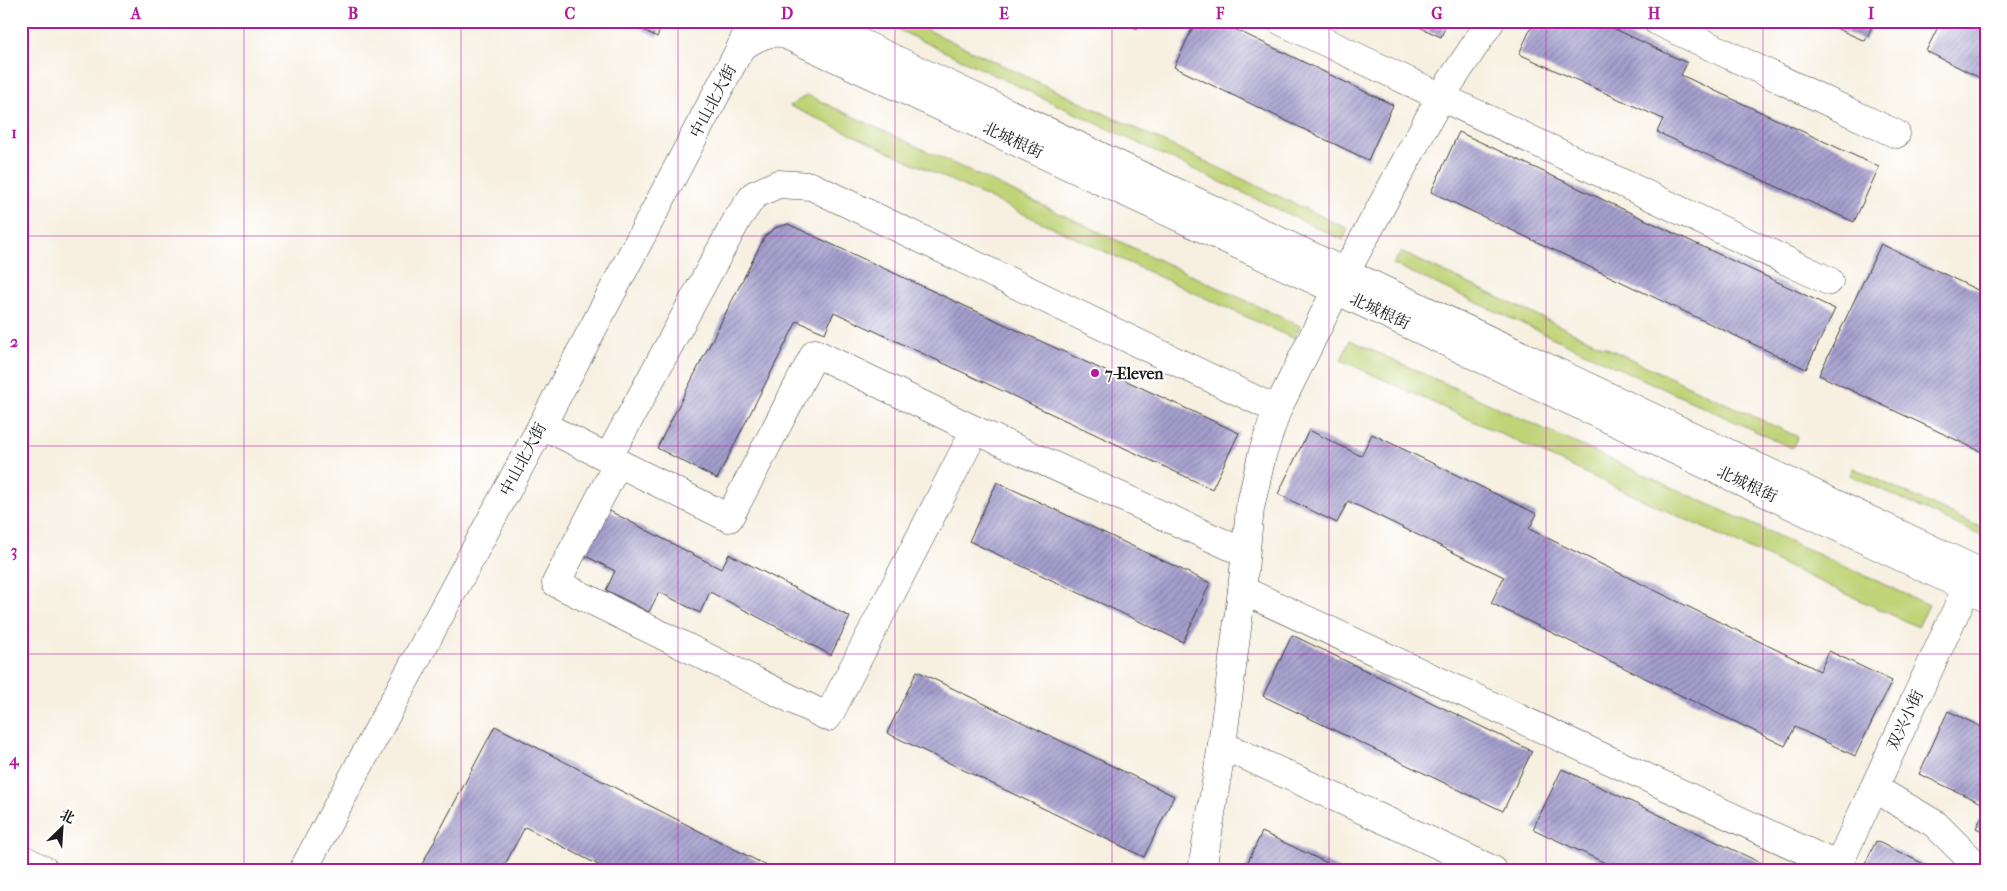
<svg xmlns="http://www.w3.org/2000/svg" width="2007" height="891" font-family="'IM FELL French Canon','Noto Serif SC',serif">
  <style>
    .grass { fill: #c0d377; stroke: #6e784a }
    .building { fill: url(#building-hatch) }
    .lines { fill: none; stroke-linecap: round; stroke-linejoin: round }
    .minor-casing { stroke: #3d3c3a; stroke-width: 29 }
    .minor { stroke: #fff; stroke-width: 28 }
    .grid { fill: none; stroke: #b5179e; stroke-width: 1; stroke-opacity: 0.55 }
    .poi-dot { fill: #b5179e; stroke: #fff; stroke-width: 2 }
    .labels { text-anchor: middle; dominant-baseline: central; stroke-width: 4; stroke-linejoin: round; paint-order: stroke }
    .street-label { font-size: 16px; fill: #1c1c1c; stroke: #fff }
    .poi-label { font-size: 16px; font-weight: bold; fill: #1c1c1c; stroke: #fff; text-anchor: start }
    .neatline { fill: none; stroke: #b5179e; stroke-width: 2 }
    .grid-label { font-size: 16px; text-anchor: middle; font-weight: bold; fill: #b5179e }
  </style>
  <defs>
    <pattern id="building-hatch" width="6" height="6" patternUnits="userSpaceOnUse" patternTransform="scale(1.25)"><rect width="6" height="6" fill="#a59fce"/><path d="M-1 1l2-2M0 6l6-6M5 7l2-2" fill="none" stroke="#8681a6"/></pattern>
  </defs>
  <rect width="100%" height="100%" fill="#fff"/>
  <filter id="ink" filterUnits="userSpaceOnUse"><feTurbulence type="fractalNoise" baseFrequency=".02" numOctaves="2"/><feDisplacementMap in="SourceGraphic" scale="10" xChannelSelector="R" yChannelSelector="G"/><feConvolveMatrix kernelMatrix="1 2 1 2 8 2 1 2 1" color-interpolation-filters="sRGB"/></filter>
  <filter id="wash" filterUnits="userSpaceOnUse"><feTurbulence type="fractalNoise" baseFrequency=".0096" numOctaves="4" result="noise"/><feDisplacementMap in="SourceGraphic" scale="20" xChannelSelector="R" yChannelSelector="G"/><feGaussianBlur stdDeviation="1.12" result="paint"/><feColorMatrix in="noise" values="0 0 0 0 0 0 0 0 0 0 0 0 0 0 0 0 0 1.4 0 .05"/><feComposite in="paint" operator="in"/></filter>
  <g filter="url(#wash)">
    <rect width="100%" height="100%" fill="#f7f0e1"/>
    <g class="grass">
      <path d="M880,21h29l439,208 -5,11z"/>
      <path d="M807,95l493,231 -6,13 -504,-233z"/>
      <path d="M1401,252l397,185 -6,11 -399,-184z"/>
      <path d="M1350,340l579,265 -11,22 -577,-267z"/>
      <path d="M1853,468l133,62v8l-136,-63z"/>
    </g>
    <g id="blocks">
      <g class="building">
        <path d="M625,21h39l-7,16z"/>
        <path d="M1121,21h20l-4,8z"/>
        <path d="M1196,21h22l175,84 -25,55 -194,-93z"/>
        <path d="M1406,21h42l-7,16z"/>
        <path d="M1534,21h64l89,42 -6,12 198,92 -25,55 -197,-90 6,-13 -144,-65z"/>
        <path d="M1820,21h55l-10,20z"/>
        <path d="M1941,21h45v60l-60,-30z"/>
        <path d="M1459,132l376,177 -29,60 -375,-177z"/>
        <path d="M788,224l451,209 -27,56 -378,-177 -9,21 -28,-12 -80,158 -60,-31 108,-212 10,-8z"/>
        <path d="M1881,244l105,50v160l-167,-79z"/>
        <path d="M1309,430l52,26 11,-22 165,80 -8,15 291,142 9,-20 63,30 -37,75 -60,-29 -10,19 -294,-143 13,-26 -156,-76 -11,22 -59,-29z"/>
        <path d="M997,482l213,101 -27,59 -214,-101z"/>
        <path d="M604,508l117,61 8,-15 121,63 -19,38 -121,-63 -10,21 -41,-21 -10,20 -43,-22 9,-19 -35,-18z"/>
        <path d="M1292,635l240,116 -29,60 -240,-115z"/>
        <path d="M917,671l257,125 -30,61 -257,-124z"/>
        <path d="M1948,711l38,18v76l-67,-31z"/>
        <path d="M495,726l280,144h-167l-83,-43 -23,43h-83z"/>
        <path d="M1562,769l214,101h-156l-87,-41z"/>
        <path d="M1986,808v25l-10,-5z"/>
        <path d="M1262,832l80,38h-98z"/>
        <path d="M1876,841l48,23 -3,6h-59z"/>
      </g>
    </g>
  </g>
  <g filter="url(#ink)">
    <use href="#blocks" fill-opacity="0" stroke="#3d3c3a" stroke-width="1"/>
    <g class="lines">
      <defs>
        <g id="minor">
          <path d="M814,21l1172,554"/>
          <path d="M1281,21l548,260"/>
          <path d="M1657,21l239,113"/>
          <path d="M741,47c14,-8 24,-16 41,-14l554,257 650,307"/>
          <path d="M542,425l187,93 86,-165 160,77 270,123"/>
          <path d="M608,458l130,-240 16,-23 24,-11 33,2 466,224"/>
          <path d="M618,463l-62,120 272,134 147,-287"/>
          <path d="M1242,590l596,276"/>
          <path d="M1222,745l271,125"/>
          <path d="M1874,788l61,36 42,42 7,4"/>
          <path d="M21,858l23,12"/>
          <path d="M303,870l239,-445 199,-378 7,-17"/>
          <path d="M1202,870l20,-125 20,-155 8,-82 12,-53 15,-45 59,-120 105,-194 50,-75"/>
          <path d="M1836,870l138,-298"/>
        </g>
      </defs>
      <use href="#minor" class="minor-casing"/>
      <use href="#minor" class="minor"/>
    </g>
  </g>
  <path class="grid" d="M244,21v849M461,21v849M678,21v849M895,21v849M1112,21v849M1329,21v849M1546,21v849M1763,21v849M21,236h1965M21,446h1965M21,654h1965"/>
  <circle class="poi-dot" cx="1095" cy="373" r="5"/>
  <g class="labels">
    <g class="street-label">
      <text transform="translate(713 101) rotate(-62)">中山北大街</text>
      <text transform="translate(1013 140) rotate(25)">北城根街</text>
      <text transform="translate(1380 311) rotate(25)">北城根街</text>
      <text transform="translate(523 459) rotate(-62)">中山北大街</text>
      <text transform="translate(1747 484) rotate(25)">北城根街</text>
      <text transform="translate(1905 720) rotate(-65)">双兴小街</text>
    </g>
    <g class="poi-label">
      <text x="1105" y="373">7-Eleven</text>
    </g>
  </g>
  <rect width="2007" height="891" fill="none" stroke="#fff" stroke-width="55"/>
  <g transform="translate(62 828) rotate(25)" stroke="#ffffff" stroke-width="4" paint-order="stroke">
  <path d="M0-4L9 19L0 12L-9 19Z" fill="#1c1c1c"/>
  <text y="-8" font-size="14" font-weight="bold" text-anchor="middle" fill="#1c1c1c">北</text>
  </g>
  <rect x="28" y="28" width="1952" height="836" class="neatline"/>
  <g class="grid-label">
    <text x="136" y="19">A</text>
    <text x="353" y="19">B</text>
    <text x="570" y="19">C</text>
    <text x="787" y="19">D</text>
    <text x="1004" y="19">E</text>
    <text x="1220" y="19">F</text>
    <text x="1437" y="19">G</text>
    <text x="1654" y="19">H</text>
    <text x="1871" y="19">I</text>
    <text x="14" y="138">1</text>
    <text x="14" y="347">2</text>
    <text x="14" y="556">3</text>
    <text x="14" y="765">4</text>
  </g>
</svg>
